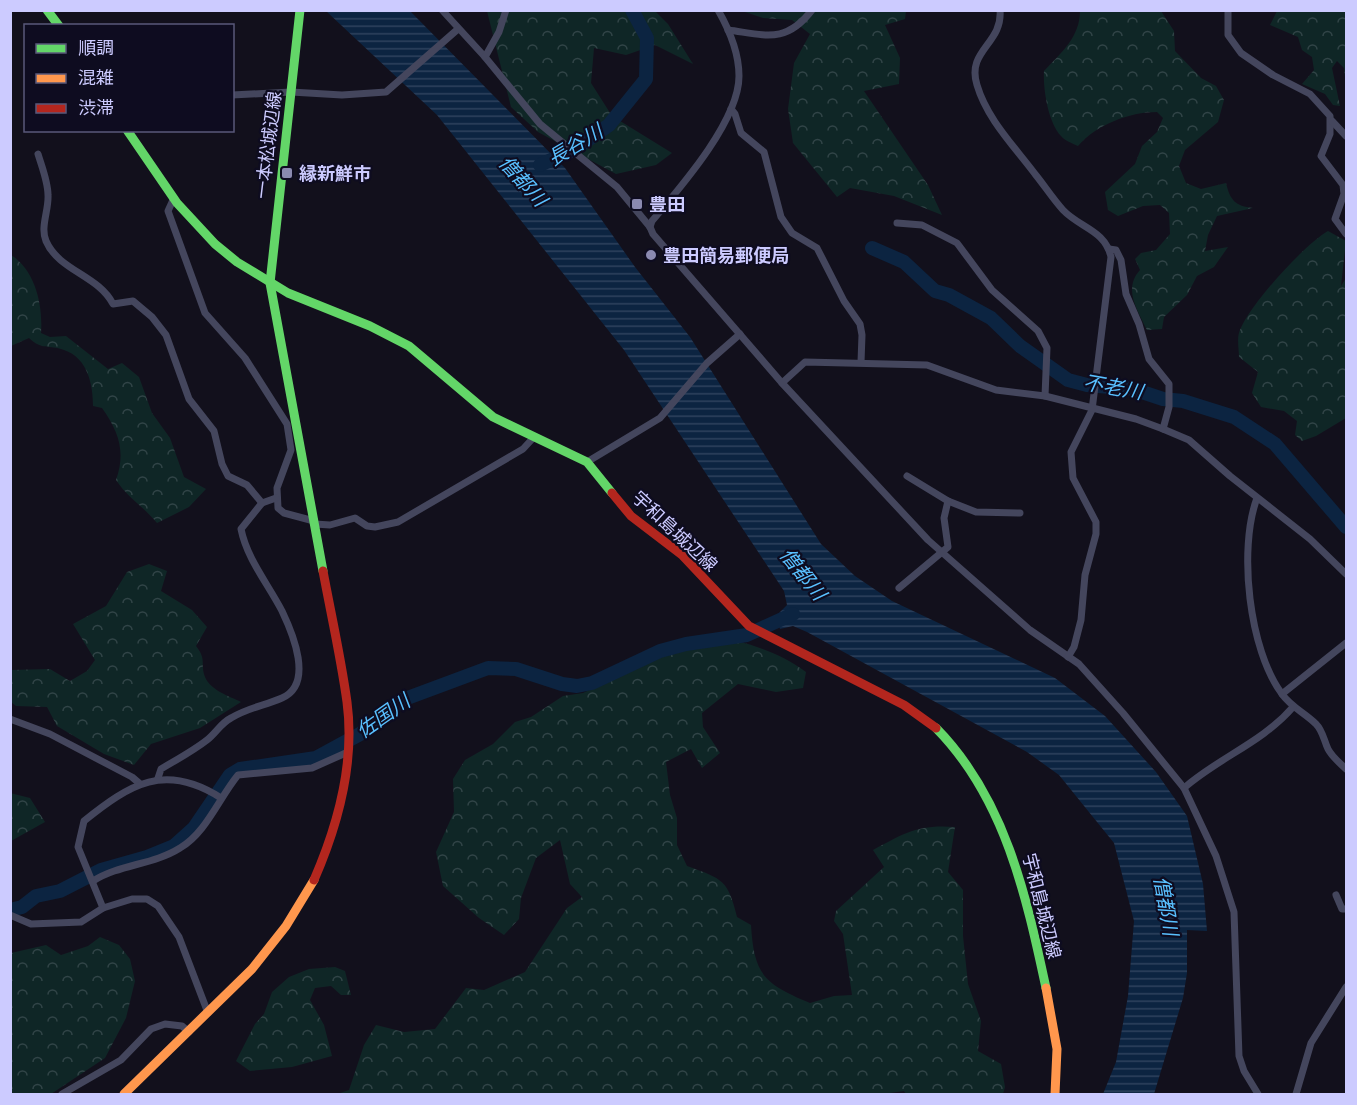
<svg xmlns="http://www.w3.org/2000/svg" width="1357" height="1105" font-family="Poppins,'Noto Sans JP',sans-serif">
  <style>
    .forest { fill: url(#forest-crowns) }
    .water { fill: url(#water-rules) }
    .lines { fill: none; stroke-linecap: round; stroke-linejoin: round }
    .river { stroke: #0c2441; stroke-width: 14 }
    .street { stroke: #44465d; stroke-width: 7 }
    .fast { stroke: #63d668; stroke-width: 9 }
    .slow { stroke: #ff974d; stroke-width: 9 }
    .jam { stroke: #b3261e; stroke-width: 9 }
    .poi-dot { fill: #8b8ab0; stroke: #0e0c20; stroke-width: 2 }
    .labels { text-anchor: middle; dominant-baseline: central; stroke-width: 4.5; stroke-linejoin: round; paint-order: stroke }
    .street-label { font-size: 18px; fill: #cccbff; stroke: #0e0c20 }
    .poi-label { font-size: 18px; font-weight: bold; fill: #cccbff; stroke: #0e0c20; text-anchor: start }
    .water-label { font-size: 20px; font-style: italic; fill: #59c0ff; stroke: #0e0c20 }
  </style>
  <defs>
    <pattern id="forest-crowns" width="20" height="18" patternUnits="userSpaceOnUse" patternTransform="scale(1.5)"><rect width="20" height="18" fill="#0f2626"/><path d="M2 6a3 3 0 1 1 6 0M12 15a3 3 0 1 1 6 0" fill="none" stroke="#314447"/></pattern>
    <pattern id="water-rules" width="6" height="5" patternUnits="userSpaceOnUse" patternTransform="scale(1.5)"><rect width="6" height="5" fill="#0c2441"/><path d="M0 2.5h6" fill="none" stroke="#2e425e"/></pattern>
  </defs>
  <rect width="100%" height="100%" fill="#12101c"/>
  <g class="forest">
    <path d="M487,11h168l13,13 25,40 -38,-19 -29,10 -32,-7 -3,35 21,33 60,37 -16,12 -40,9 -78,-42 -27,-25z"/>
    <path d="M742,11h164l-1,8 -20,6 15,33 -1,26 -35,7 64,94 14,30 -48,-19 -44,-8 -13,9 -44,-54 -5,-34 6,-46 16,-29 -18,-14 -29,-2z"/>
    <path d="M1080,11h81l13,20 1,20 26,27 15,8 8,14 -6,22 -33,28 -6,16 7,17 15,6 25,-6c4,17 9,23 27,25l-36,8 -9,19 -3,16 23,-4 -14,20 -17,9 -10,19 -23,22 -2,12 -15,1c-10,-21 -24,-41 -7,-60l-5,-11 6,-6 15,-3 14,-16 -1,-21 -9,-8 -17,1 -25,10 -10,-6 -3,-18 30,-28 7,-18 15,-14 6,-14 -6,-6c-28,0 -61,13 -79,34 -6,-3 -13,-5 -17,-10 -13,-14 -18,-47 -17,-65 17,-18 36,-34 36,-60z"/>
    <path d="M1277,11h69v75l-2,-18 -7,-7 -5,7 8,38 -7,-1 -8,-11 -23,-10 12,-14 -2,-13 -10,-7 -4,-13 -28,-12z"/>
    <path d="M1328,231l18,10 -5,45 5,-8v140l-30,18 -14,5 -7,-6 2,-14 -13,-10 -23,-4 -9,-14 6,-21 -19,-15c0,-7 -2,-17 0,-24 8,-26 66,-89 89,-102z"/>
    <path d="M11,255c25,16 32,51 30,78l9,4 16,-1 42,33 14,-6 17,14 13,36 18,25 14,39 22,12 -17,18 -32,16c-13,-16 -30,-26 -41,-43 10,-28 3,-48 -14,-72l-9,-2c0,-21 -5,-48 -29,-56 -16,-6 -21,1 -35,-12l-18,8z"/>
    <path d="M149,564l18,7 -6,20 31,19 15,17 -11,19c11,14 4,17 9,31 5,13 24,19 36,25l-41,26 -49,16 -17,21 -30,-11 -47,-28 -10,-19 -31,-1 -5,-4v-32l39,-1 20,12 17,-10 8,-11 -22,-36 33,-18 21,-34z"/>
    <path d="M708,634c36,8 68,16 98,38l-3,16 -27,4 -38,-8 -36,29 1,14 17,26 -18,15 -11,-19 -25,13 4,33 7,23v27l10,21c36,13 41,14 50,51l14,8c3,51 14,59 59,78l24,-7 18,-1 -9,-61 -9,-13 2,-10 48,-44 -11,-17c31,-17 46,-26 82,-23l-7,45 15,18v46l5,48 13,37 -3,30 23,13 4,23 -2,7h-97l-2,-3 -21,3h-546l12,-4 15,-45 12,-20 28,7 31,-3 31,-41 18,2 41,-18 42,-64 15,-11 -12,-13 -10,-44 -24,18 -15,40 -2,21 -15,16 -25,-17 -36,-32 -7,-34 18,-40 -1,-33 12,-19 28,-16 22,-22 16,-5 32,-21 20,-3z"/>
    <path d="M10,793l20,5 15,24 -34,19z"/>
    <path d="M100,937l19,8 11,14 5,22 -9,37 -21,40 -54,36h-40v-141l35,-8 15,10 27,-9z"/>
    <path d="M335,967l10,4 6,24h-10l-10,-9 -16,2 -5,12 14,25 8,31 -40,11 -42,4 -14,-10 19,-37 9,-10 8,-22 17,-15 20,-8z"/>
  </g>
  <path class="water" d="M326,11h84l155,157 70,99 55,70 131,207 34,32 37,25 163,77 50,38 51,56 31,44 16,68 4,47 -20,-1v43l-4,25 -29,96h-51l13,-32 12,-66 6,-75 -20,-78 -55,-68 -32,-23 -220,-120 -14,-6 -13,3 -4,-13 11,-11 -3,-14 -160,-241 -187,-235z"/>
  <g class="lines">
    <g class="river">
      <path d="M540,165l35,-16 34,-24 37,-46 1,-41 -15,-28"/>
      <path d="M872,248l32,14 31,29 14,4 42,23 29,28 48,34 19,5 46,4 30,10 20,2 51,16 41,27 71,83"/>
      <path d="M10,910l12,-3 14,-11 24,-5 41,-21 46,-13 27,-11 20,-18 36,-53 10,-6 76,-11 44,-24 42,-34 86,-32 28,1 46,15 15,2 15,-3 68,-32 26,-7 61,-9 46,-21"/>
    </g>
    <g class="street">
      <path d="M442,10l43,47 55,67 77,63 33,40 3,7 129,149 146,157 102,90 49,34 44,49 61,75 32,68 18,56 5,144 5,15 14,23"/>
      <path d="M1000,10c3,34 -34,40 -23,75 10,34 37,61 58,89 9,11 18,25 28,36 17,18 42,20 48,47l-19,153 -21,42 2,26 23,44v12l-11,41 -4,45 -7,27 -6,10"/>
      <path d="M1228,10v25l13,18 32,22 37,19 20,22v18l-9,22 22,29 1,9 -9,25 11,15"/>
      <path d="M728,30c38,5 58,14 84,-20"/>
      <path d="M485,57l14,-25 7,-22"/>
      <path d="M232,95l59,-3 51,3 44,-3 72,-63"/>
      <path d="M731,109l4,5 6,19 23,19 17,65 11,16 25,15 27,53 16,23 2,11 -1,27"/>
      <path d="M1332,121l14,15"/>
      <path d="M38,154c4,13 10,28 10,41 1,15 -8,32 -2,46 13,30 52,34 67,63l20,-3 19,16 14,18 23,64 25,32 8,33 6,12 19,9 15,18"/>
      <path d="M173,200l-5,11 37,102 40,45 42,66 4,26 -14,38 1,20 6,5 30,8"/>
      <path d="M897,223l25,2 35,18 35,47 46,41 9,17 -2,48"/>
      <path d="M650,227l2,-6c28,-33 87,-100 87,-145 0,-23 -9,-45 -21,-66"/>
      <path d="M1109,249l7,1 5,10 5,34 13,30 10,35 20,25v23l-6,22"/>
      <path d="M782,383l23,-21 122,3 69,25 49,6 91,23 27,10 26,11 41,36 80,63 36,35"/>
      <path d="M587,462l73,-44 47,-55 33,-29"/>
      <path d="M907,476l41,25 28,11 44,1"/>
      <path d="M1257,498c-19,51 -8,152 25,196 9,13 23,19 34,30 7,7 8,17 12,25 4,8 12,14 18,20"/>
      <path d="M315,524l15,1 25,-7 12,8 8,1 23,-5 125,-73 11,-12"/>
      <path d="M899,588l49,-41 -4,-29 4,-17"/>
      <path d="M1282,694l64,-51"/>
      <path d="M10,719l40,15 82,43 7,6"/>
      <path d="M158,778l3,-9c15,-9 32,-18 46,-29 9,-7 14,-17 24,-22 18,-11 33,-12 51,-20 32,-14 11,-64 0,-87 -14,-27 -35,-52 -41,-82l21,-26 14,-5"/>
      <path d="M1184,788c34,-30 79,-46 109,-81"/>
      <path d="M93,881c27,-17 60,-16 87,-33 26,-15 39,-50 58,-73l74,-7 36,-16"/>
      <path d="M1336,895l6,14h4"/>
      <path d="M103,908l-25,-61 6,-26c46,-37 81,-59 137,-23"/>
      <path d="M10,915l21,9 50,-2 22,-14 29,-9h15l11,7 21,31 29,76"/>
      <path d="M62,1094l59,-34 30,-31 14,-5 17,2 7,6"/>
      <path d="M1296,1094l15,-51 35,-56"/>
    </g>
    <g class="fast">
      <path d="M47,10l12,16"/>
      <path d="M300,10l-30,273 53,288"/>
      <path d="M127,130l50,73 38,41 22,18 51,31 82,33 39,20 84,71 94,45 25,31"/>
      <path d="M936,728c69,70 90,167 110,260"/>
    </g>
    <g class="slow">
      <path d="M1046,988l11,61 -2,45"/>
      <path d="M124,1094l128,-125 34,-43 28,-46"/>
    </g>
    <g class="jam">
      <path d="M612,493l19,23 51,39 67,71 155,79 32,23"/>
      <path d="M314,880c24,-55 41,-118 33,-178 -6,-44 -16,-88 -24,-131"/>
    </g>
  </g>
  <g class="poi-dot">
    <rect x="281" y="167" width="12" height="12" rx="3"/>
    <rect x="631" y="198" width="12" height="12" rx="3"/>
    <circle cx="651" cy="255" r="6"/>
  </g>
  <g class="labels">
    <g class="street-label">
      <text transform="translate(268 145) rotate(-83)">一本松城辺線</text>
      <text transform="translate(675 531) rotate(43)">宇和島城辺線</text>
      <text transform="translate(1042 906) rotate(76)">宇和島城辺線</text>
    </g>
    <g class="poi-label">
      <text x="299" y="173">縁新鮮市</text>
      <text x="649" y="204">豊田</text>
      <text x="663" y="255">豊田簡易郵便局</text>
    </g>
    <g class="water-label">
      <text transform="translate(575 145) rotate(-31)">長谷川</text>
      <text transform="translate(523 181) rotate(48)">僧都川</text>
      <text transform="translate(1113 387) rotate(10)">不老川</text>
      <text transform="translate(803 574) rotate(51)">僧都川</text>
      <text transform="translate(383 716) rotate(-35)">佐国川</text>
      <text transform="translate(1166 906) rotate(80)">僧都川</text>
    </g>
  </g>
  <rect width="1357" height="1105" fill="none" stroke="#cccbff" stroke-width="24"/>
  <rect x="24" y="24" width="210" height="108" fill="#0e0c20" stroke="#5a5879" stroke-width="1.5"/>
  <rect x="36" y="44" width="30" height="9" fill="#63d668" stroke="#5a5879" stroke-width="1.5"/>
  <text x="78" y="54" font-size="18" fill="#cccbff">順調</text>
  <rect x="36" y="74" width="30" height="9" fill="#ff974d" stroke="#5a5879" stroke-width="1.5"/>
  <text x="78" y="84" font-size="18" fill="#cccbff">混雑</text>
  <rect x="36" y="104" width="30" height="9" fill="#b3261e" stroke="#5a5879" stroke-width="1.5"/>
  <text x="78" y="114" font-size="18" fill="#cccbff">渋滞</text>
</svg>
